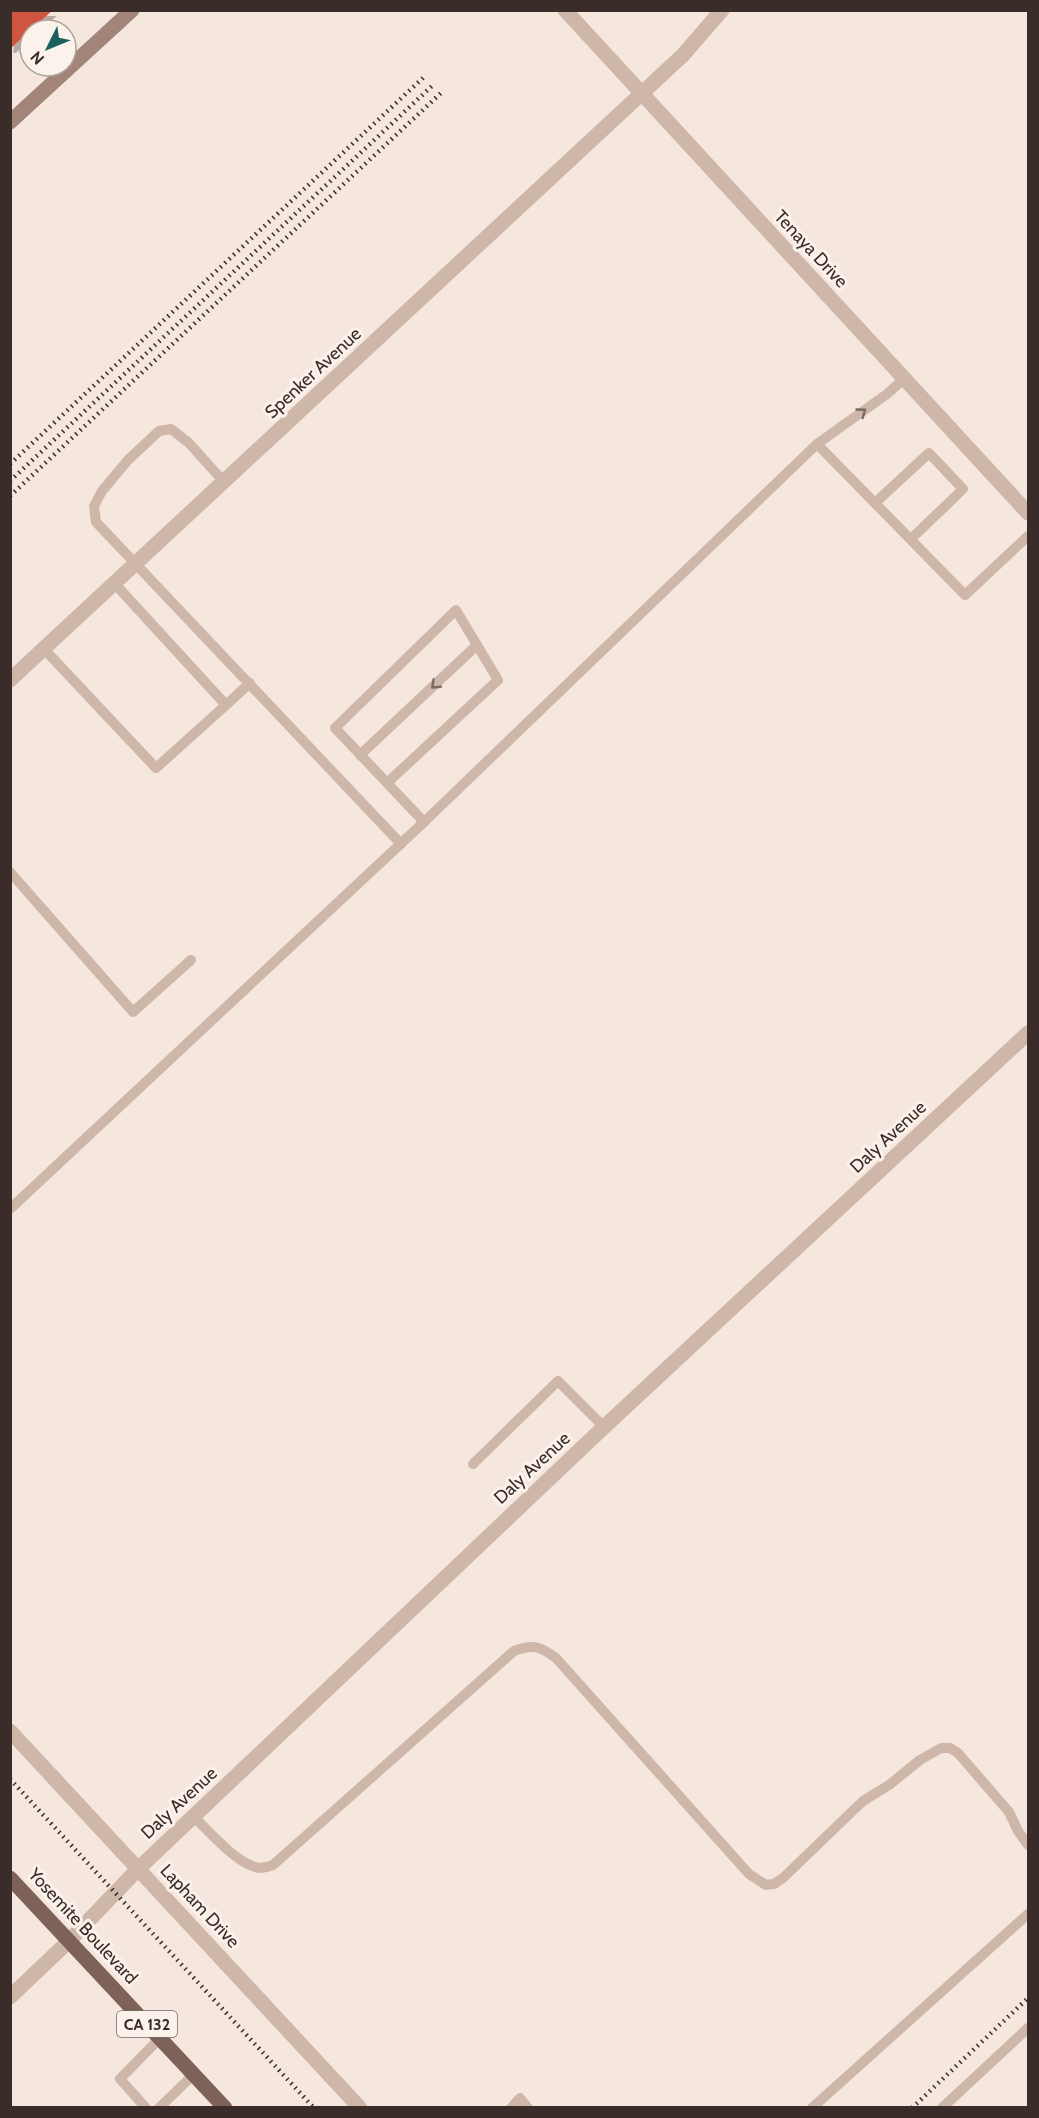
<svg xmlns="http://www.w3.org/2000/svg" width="1039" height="2118" font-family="Cabin,sans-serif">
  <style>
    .building { fill: #cf5541; filter: url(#shadow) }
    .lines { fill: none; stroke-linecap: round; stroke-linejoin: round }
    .lane { stroke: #ceb6a8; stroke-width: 10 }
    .street { stroke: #ceb6a8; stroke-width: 15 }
    .secondary { stroke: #a28479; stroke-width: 15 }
    .primary { stroke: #7e6159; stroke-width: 15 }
    .rail { stroke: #3a2d29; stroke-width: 4.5; stroke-dasharray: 1.5 4.5; stroke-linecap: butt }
    .oneway { stroke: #7d6b62 }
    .labels { text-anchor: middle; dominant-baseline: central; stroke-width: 6; stroke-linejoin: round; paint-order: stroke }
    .shield { fill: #fbf2eb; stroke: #746863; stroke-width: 1.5 }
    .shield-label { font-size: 16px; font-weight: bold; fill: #3a2d29 }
    .street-label { font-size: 18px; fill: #3a2d29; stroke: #fbf2eb }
  </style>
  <defs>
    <filter id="shadow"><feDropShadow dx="3.5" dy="6" stdDeviation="0" flood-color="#0004"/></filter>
  </defs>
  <rect width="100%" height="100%" fill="#f5e7de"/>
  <path class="building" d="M10,10h43l-43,39z"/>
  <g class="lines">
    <g class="lane">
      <path d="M817,444l70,-50 17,-15"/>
      <path d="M224,482l-35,-39 -18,-14 -12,2 -31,29 -26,31 -8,15 2,16 305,322"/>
      <path d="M875,503l54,-50 34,36 -52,50"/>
      <path d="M44,649l112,119 70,-63 -111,-121"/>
      <path d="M226,705l24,-22"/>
      <path d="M360,755l117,-110"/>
      <path d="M387,783l111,-103 -42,-70 -121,118 89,94 393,-378 148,151 63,-59"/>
      <path d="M10,872l123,140 58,-52"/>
      <path d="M10,1209l414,-387"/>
      <path d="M473,1464l85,-83 46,46"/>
      <path d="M193,1816c16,15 41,45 62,51 7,2 12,0 18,-2l241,-214c19,-7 26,-5 42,7l193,216 17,11 8,-1 9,-6 80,-77 26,-16 31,-25 21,-12h9l8,5 51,59 9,19 10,14"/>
      <path d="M146,2108l-26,-29 40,-41"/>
      <path d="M159,2108l35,-34"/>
      <path d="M511,2108l9,-10 8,10"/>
      <path d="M812,2108l216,-194"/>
      <path d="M942,2108l86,-80"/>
    </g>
    <g class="street">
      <path d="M565,10l463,503"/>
      <path d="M10,680l673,-625 39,-45"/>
      <path d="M10,1731l350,377"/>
      <path d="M10,1997l60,-57 68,-71 466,-442 424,-394"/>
    </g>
    <path class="secondary" d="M10,122l122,-112"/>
    <path class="primary" d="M10,1878l215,230"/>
    <g class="rail">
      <path d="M10,464l415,-388"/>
      <path d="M10,481l423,-396"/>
      <path d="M10,496l431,-403"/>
      <path d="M10,1779l304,329"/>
      <path d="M912,2108l116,-110"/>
    </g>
  </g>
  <defs><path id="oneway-chevron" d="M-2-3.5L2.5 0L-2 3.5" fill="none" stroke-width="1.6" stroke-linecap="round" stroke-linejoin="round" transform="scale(1.5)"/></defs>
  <g class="oneway">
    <use href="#oneway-chevron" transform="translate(862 412) rotate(-36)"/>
    <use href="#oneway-chevron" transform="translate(435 685) rotate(137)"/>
  </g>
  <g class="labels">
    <rect class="shield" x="117" y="2011" width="60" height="26" rx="4.5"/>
    <g class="shield-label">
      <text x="147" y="2024">CA 132</text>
    </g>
    <g class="street-label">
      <text transform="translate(811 249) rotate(47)">Tenaya Drive</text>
      <text transform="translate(313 373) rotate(-43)">Spenker Avenue</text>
      <text transform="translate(888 1137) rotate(-43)">Daly Avenue</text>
      <text transform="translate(532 1468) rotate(-43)">Daly Avenue</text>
      <text transform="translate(179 1803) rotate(-43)">Daly Avenue</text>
      <text transform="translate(200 1906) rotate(47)">Lapham Drive</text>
      <text transform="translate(83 1926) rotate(47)">Yosemite Boulevard</text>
    </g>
  </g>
  <rect width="1039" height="2118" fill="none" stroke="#3a2d29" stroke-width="24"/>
  <g transform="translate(48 48) rotate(227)"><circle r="28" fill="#fbf2eb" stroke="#aea39d" stroke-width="1.5"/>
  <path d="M0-4.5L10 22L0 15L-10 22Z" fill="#1a605d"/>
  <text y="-9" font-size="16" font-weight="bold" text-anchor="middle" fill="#3a2d29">N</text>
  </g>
</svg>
